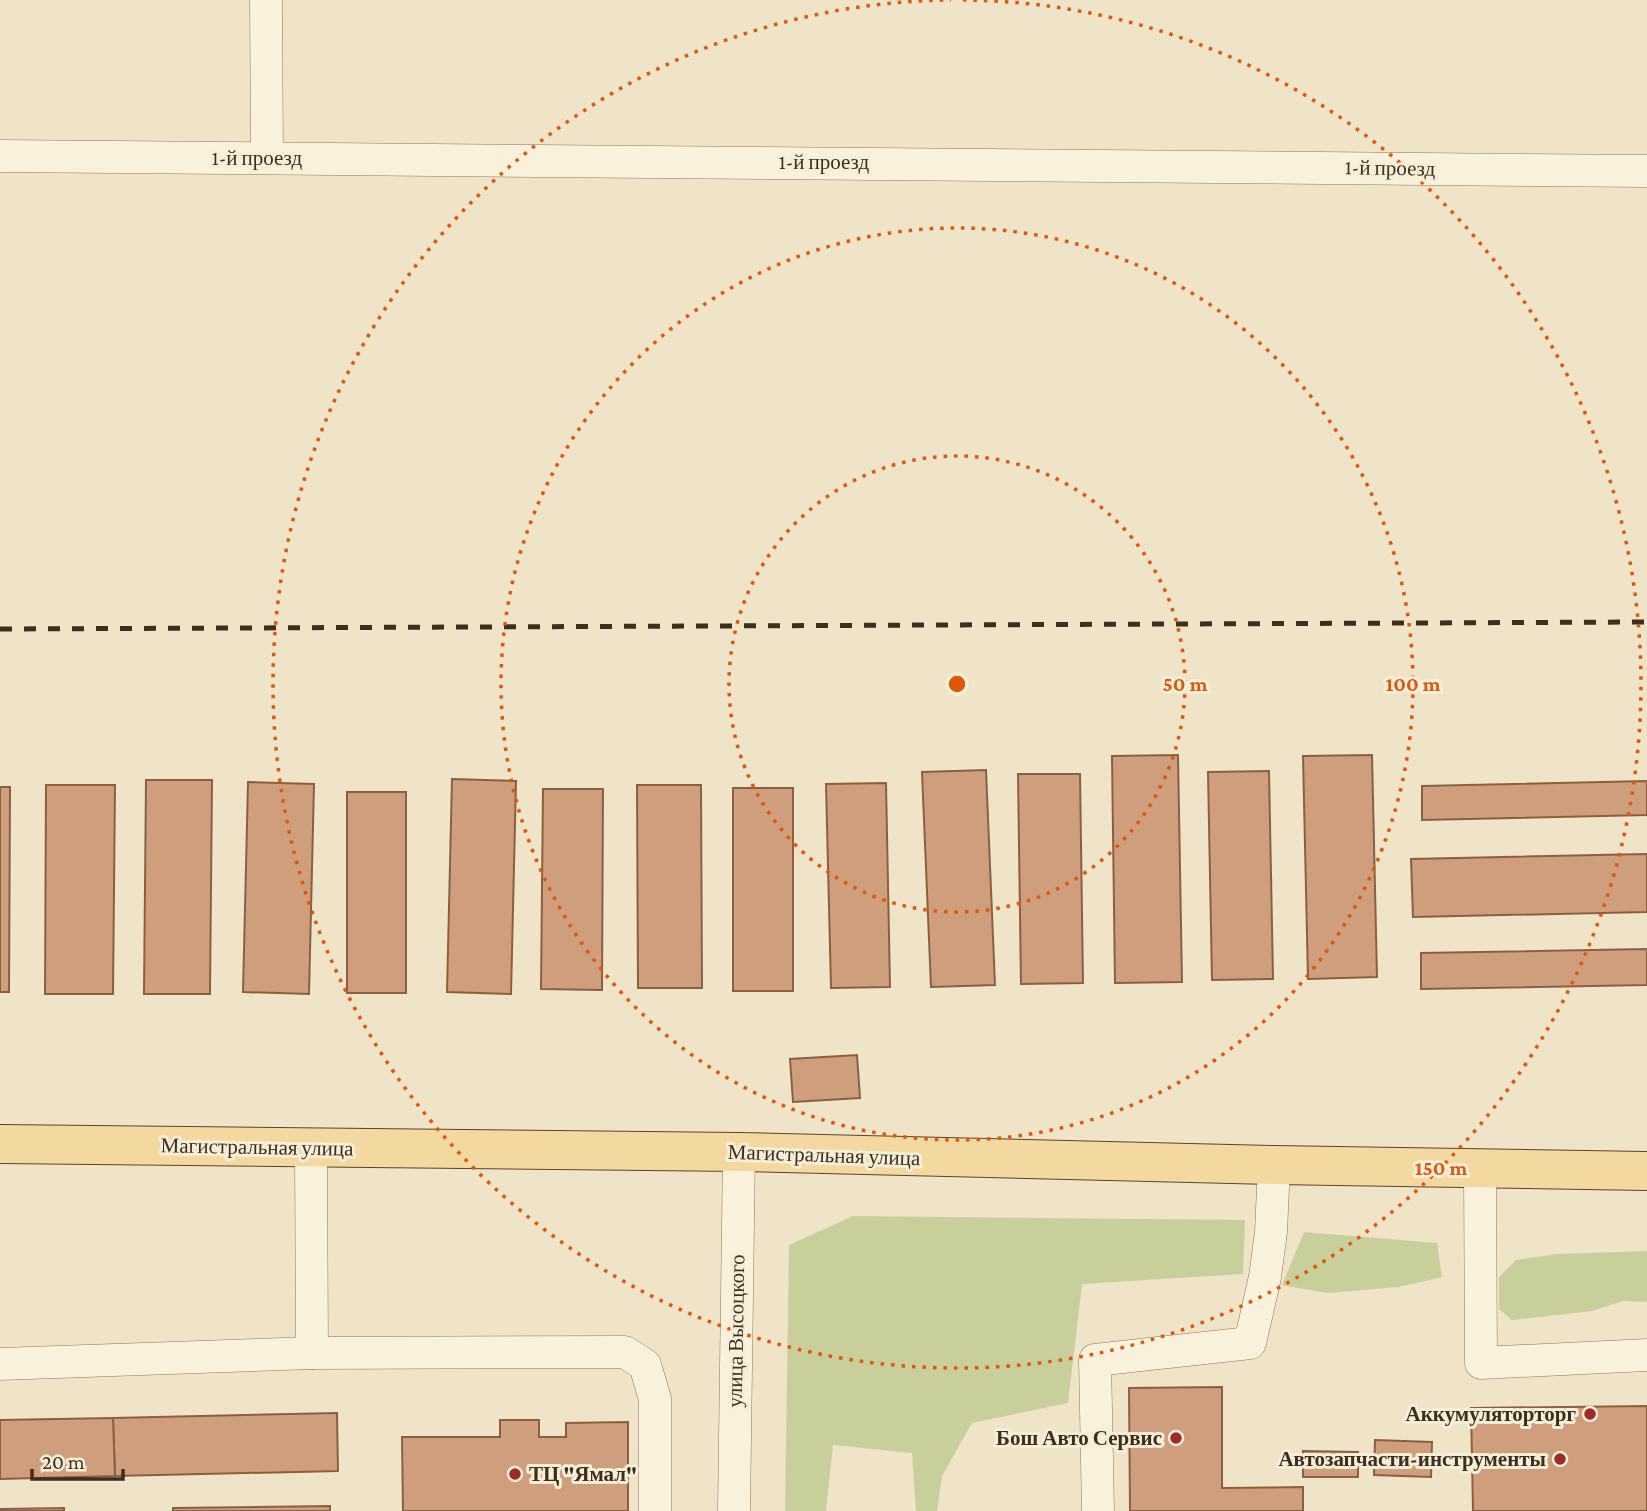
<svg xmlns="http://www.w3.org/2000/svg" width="1647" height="1511" font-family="'Crimson Pro',serif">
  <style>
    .green { fill: #c9cf9b }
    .building { fill: #cf9f7d; stroke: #8d5f41; stroke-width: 2 }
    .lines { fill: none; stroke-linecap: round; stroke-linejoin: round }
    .minor-casing { stroke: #8d765c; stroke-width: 33 }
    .major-casing { stroke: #5b4430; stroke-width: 40 }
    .minor { stroke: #faf1dc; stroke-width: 32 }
    .major { stroke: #f3d9a0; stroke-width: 38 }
    .rail { stroke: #3d2e20; stroke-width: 5; stroke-dasharray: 12 12; stroke-linecap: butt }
    .ring { fill: none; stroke: #df570d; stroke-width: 3.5; stroke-dasharray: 3.5 7 }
    .poi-dot { fill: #9e2a2b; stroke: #f7eed8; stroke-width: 2.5 }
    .labels { text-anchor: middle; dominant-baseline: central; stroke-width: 6; stroke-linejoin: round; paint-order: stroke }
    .street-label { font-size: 21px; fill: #3d2e20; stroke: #f7eed8 }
    .poi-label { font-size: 21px; font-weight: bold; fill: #3d2e20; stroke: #f7eed8; text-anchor: end }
    .centre { fill: #df570d; stroke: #f7eed8; stroke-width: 3.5 }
    .ring-label { font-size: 21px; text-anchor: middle; font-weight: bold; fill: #df570d; stroke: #f7eed8; stroke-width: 6; stroke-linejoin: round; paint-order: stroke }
  </style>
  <rect width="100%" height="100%" fill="#f0e4c8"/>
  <g class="green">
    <path d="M853,1216l392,4 -2,54 -161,10 -14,119 -96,20 -30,53 -5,35h-21l-4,-58 -79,-8 -7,66h-41l4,-266z"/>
    <path d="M1304,1232l133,11 5,34 -43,10 -72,6 -45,-8z"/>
    <path d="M1647,1251v51l-24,-1 -31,10 -80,9 -13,-11v-32l17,-17 41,-6z"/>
  </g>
  <g class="building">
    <path d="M1178,755l4,227 -67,1 -3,-227z"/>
    <path d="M1372,755l5,222 -69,2 -5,-223z"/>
    <path d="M986,770l9,215 -64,2 -9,-215z"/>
    <path d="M1269,771l4,208 -61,1 -4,-208z"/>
    <path d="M1018,774h62l3,209 -62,1z"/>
    <path d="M452,779l64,2 -5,213 -64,-2z"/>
    <path d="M146,780h66l-2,214h-66z"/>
    <path d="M1647,781v34l-225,5v-34z"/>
    <path d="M248,782l66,2 -5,210 -66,-2z"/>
    <path d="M886,783l4,204 -59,1 -5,-204z"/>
    <path d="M46,785h69l-2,209h-68z"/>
    <path d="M637,785h64l1,203h-64z"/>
    <path d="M0,787h10l-1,205h-9z"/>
    <rect x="733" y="788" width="60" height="203"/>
    <path d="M543,789h60l-1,201 -61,-1z"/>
    <rect x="347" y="792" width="59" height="201"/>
    <path d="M1647,854v58l-234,5 -2,-58z"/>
    <path d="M1647,949v36l-226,4v-36z"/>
    <path d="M857,1055l3,43 -67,4 -3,-43z"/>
    <path d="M1222,1387v101l81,-1v24h-173l-1,-123z"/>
    <path d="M1647,1406v105h-174l-2,-103z"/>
    <path d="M337,1413l1,58 -223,5 -2,-58z"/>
    <path d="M113,1418l2,58 -115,3v-59z"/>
    <path d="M500,1420h39v17h27v-14l62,-1v89h-225l-1,-74h98z"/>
    <path d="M1375,1440l57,2 -1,35 -57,-2z"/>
    <path d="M1303,1451l55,1v25h-55z"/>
    <path d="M330,1506v5h-157v-3z"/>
    <path d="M64,1508v3h-64v-2z"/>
  </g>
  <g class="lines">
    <defs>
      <g id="minor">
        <path d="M266,0l1,158"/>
        <path d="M0,156l1647,15"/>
        <path d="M311,1148l1,205 313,-1 20,13 10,34v112"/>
        <path d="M1480,1169l1,194 166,-8"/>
        <path d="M0,1364l312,-11"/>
        <path d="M734,1511l5,-359"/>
        <path d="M1098,1511l-3,-151 155,-17 15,-66 6,-45 3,-67"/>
      </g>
      <path id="major" d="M0,1144l739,8 535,13 373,6"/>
    </defs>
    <use href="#minor" class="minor-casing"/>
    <use href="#major" class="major-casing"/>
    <use href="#minor" class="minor"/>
    <use href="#major" class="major"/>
    <path class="rail" d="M0,629l1647,-7"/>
  </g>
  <g class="ring">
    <circle cx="957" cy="684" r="228"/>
    <circle cx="957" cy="684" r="456"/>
    <path d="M963 0A684 684 0 1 1 951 0"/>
  </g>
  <g class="poi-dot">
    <circle cx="1590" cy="1414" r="7"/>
    <circle cx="1176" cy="1438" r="7"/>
    <circle cx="1560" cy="1459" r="7"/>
    <circle cx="515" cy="1474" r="7"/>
  </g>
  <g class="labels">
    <g class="street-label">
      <text x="257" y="158">1-й проезд</text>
      <text x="824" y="162">1-й проезд</text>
      <text transform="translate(1390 168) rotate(1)">1-й проезд</text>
      <text transform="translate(257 1147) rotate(1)">Магистральная улица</text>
      <text transform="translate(824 1155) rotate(2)">Магистральная улица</text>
      <text transform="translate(736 1331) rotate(-89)">улица Высоцкого</text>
    </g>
    <g class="poi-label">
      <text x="1576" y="1414">Аккумуляторторг</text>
      <text x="1162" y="1438">Бош Авто Сервис</text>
      <text x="1546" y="1459">Автозапчасти-инструменты</text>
      <text x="529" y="1474" text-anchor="start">ТЦ "Ямал"</text>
    </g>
  </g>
  <circle cx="957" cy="684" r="10" class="centre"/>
  <g class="ring-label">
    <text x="1185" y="691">50 m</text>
    <text x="1413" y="691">100 m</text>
    <text x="1441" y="1175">150 m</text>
  </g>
  <path d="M32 1469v10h91v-10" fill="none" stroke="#3d2e20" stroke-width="3.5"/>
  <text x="42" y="1469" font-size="21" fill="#3d2e20" stroke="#f7eed8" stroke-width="5" paint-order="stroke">20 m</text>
</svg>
